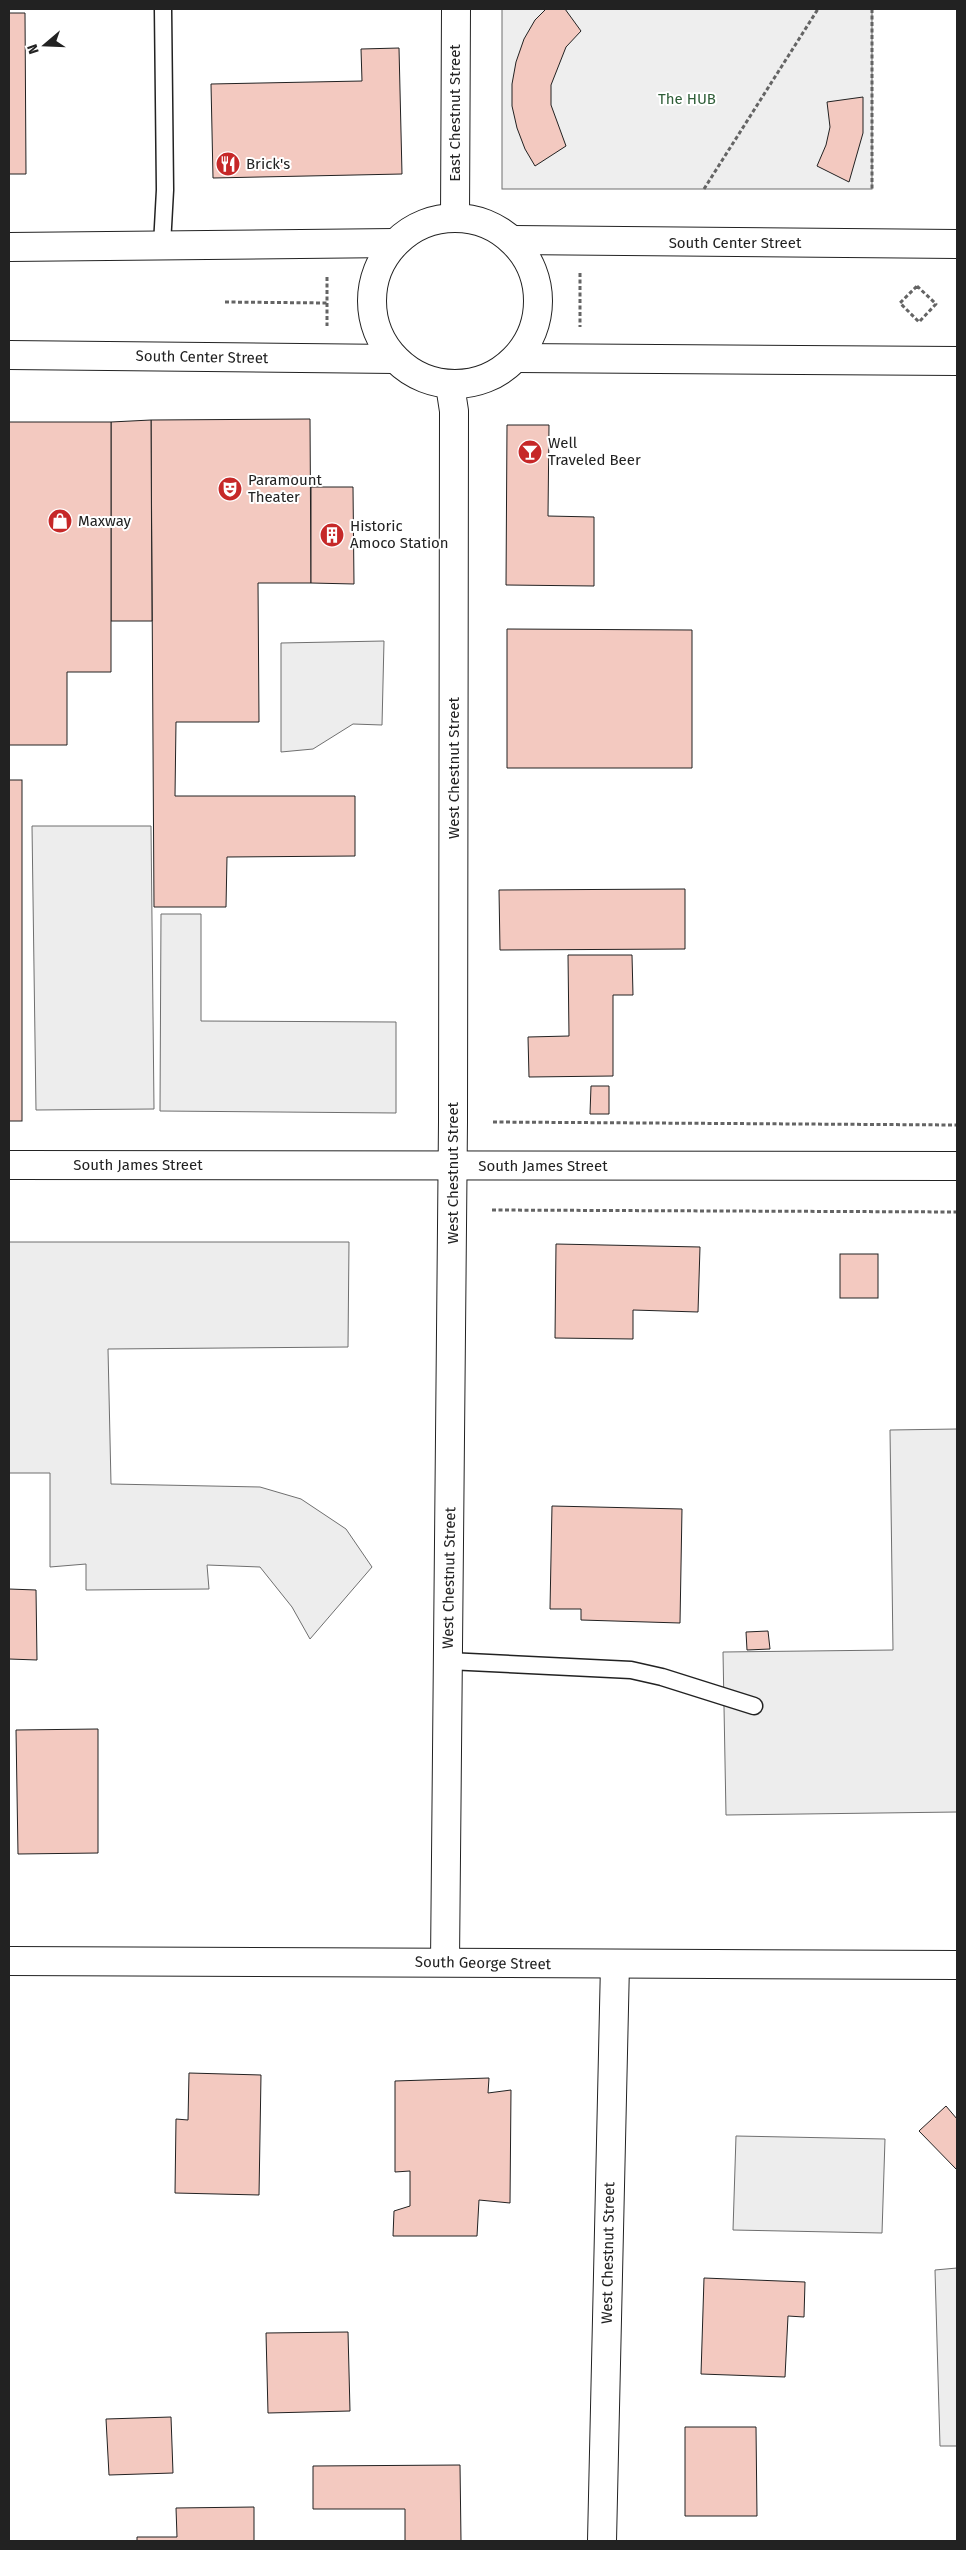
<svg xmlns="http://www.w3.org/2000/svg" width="966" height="2550" font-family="'Fira Sans',sans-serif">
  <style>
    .green { fill: #eee; stroke: #6f6f6f }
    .parking { fill: #ededed; stroke: #6f6f6f }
    .building { fill: #f3c9c0; stroke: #222 }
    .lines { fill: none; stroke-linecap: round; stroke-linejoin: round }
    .lane-casing { stroke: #222; stroke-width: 19 }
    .street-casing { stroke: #222; stroke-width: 30 }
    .secondary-casing { stroke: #222; stroke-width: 30 }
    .primary-casing { stroke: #222; stroke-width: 30 }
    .path { stroke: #646464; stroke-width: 3; stroke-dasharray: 4 2.5; stroke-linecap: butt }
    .lane { stroke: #fff; stroke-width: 16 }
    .street { stroke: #fff; stroke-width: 28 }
    .secondary { stroke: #fff; stroke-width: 28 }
    .primary { stroke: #fff; stroke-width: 28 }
    .labels { text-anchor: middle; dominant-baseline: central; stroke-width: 4; stroke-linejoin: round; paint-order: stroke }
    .park-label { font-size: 15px; fill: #2f5e38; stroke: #fff }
    .street-label { font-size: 15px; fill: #222; stroke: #fff }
    .poi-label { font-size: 15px; fill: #222; stroke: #fff; text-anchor: start }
  </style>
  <rect width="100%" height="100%" fill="#fff"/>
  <rect class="green" x="502" y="9" width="370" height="180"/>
  <g class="parking">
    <path d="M384,641l-2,84 -29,-1 -40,25 -32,3v-109z"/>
    <path d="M32,826h119l3,283 -118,1z"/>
    <path d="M161,914h40v107l195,1v91l-236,-2z"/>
    <path d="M9,1242h340l-1,105 -240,2 3,135 149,3 41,12 45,30 26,38 -62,72 -18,-32 -32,-40 -53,-2 2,24 -123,1v-26l-36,3v-94h-41z"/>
    <path d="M957,1429v383l-231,3 -3,-163 170,-2 -3,-220z"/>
    <path d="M736,2136l149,3 -3,94 -149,-3z"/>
    <path d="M957,2268v178h-17l-5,-176z"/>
  </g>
  <g class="building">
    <path d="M546,9h19l16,22 -15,16 -15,38v20l15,41 -31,20 -10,-17 -8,-21 -5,-22v-22l4,-22 8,-23 11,-19z"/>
    <path d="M9,13h16l1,161h-17z"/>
    <path d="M399,48l3,126 -189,4 -2,-94 151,-3 -1,-32z"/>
    <path d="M863,97v36l-14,49 -32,-16 9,-21 4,-18 -3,-25z"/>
    <path d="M310,419l1,164h-53l1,139h-83l-1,74h180v60l-128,1 -1,50h-72l-3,-487z"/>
    <path d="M151,420l1,201h-41v-199z"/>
    <path d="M9,422h102v250h-44v73h-58z"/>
    <path d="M507,425h42l-1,91 46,1v69l-88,-1z"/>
    <path d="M311,487h42l1,97 -43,-1z"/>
    <path d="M507,629l185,1v138h-185z"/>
    <rect x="9" y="780" width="13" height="341"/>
    <path d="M685,889v60l-185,1 -1,-60z"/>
    <path d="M568,955h64l1,40h-20v81l-84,1 -1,-40 41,-1z"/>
    <path d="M591,1086h18v28h-19z"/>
    <path d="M556,1244l144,3 -2,65 -65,-2v29l-78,-1z"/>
    <rect x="840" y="1254" width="38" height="44"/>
    <path d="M552,1506l130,3 -2,114 -99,-3v-11h-31z"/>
    <path d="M9,1589l27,1 1,70 -28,-1z"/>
    <path d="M768,1631l2,18 -23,1 -1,-18z"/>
    <path d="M98,1729v124l-80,1 -2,-124z"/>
    <path d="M189,2073l72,2 -2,120 -84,-2 1,-74 12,1z"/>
    <path d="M489,2078l-1,15 23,-3 -1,113 -31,-3 -2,36h-84l1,-25 16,-5v-35l-15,1v-91z"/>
    <path d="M946,2106l11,13v51l-38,-39z"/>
    <path d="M704,2278l101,4 -1,35 -16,-1 -3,61 -84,-3z"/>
    <path d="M348,2332l2,79 -82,2 -2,-80z"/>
    <path d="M171,2417l2,56 -64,2 -3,-56z"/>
    <path d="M685,2427h71l1,89h-72z"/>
    <path d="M460,2465l1,76h-56v-32h-92v-43z"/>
    <path d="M254,2507v34h-117v-4h40l-1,-29z"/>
  </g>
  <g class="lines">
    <defs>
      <g id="lane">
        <path d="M162,245l3,-55 -2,-181"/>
        <path d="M448,1661l183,9 31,7 92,29"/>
      </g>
      <g id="street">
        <path d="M455,217l1,-208"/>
        <path d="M9,1165l948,1"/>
        <path d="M445,1962l8,-840 1,-711 -4,-26"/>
        <path d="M602,2541l13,-577"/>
      </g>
      <g id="secondary">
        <circle cx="455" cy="301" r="83"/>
        <path d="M513,240l444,4"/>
        <path d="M9,247l386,-4"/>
        <path d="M9,355l386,4"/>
        <path d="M517,358l440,3"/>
      </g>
      <path id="primary" d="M9,1961l948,4"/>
    </defs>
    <use href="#lane" class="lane-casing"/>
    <use href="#street" class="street-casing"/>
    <use href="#secondary" class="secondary-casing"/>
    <use href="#primary" class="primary-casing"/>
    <g class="path">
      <path d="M872,9v180"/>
      <path d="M704,189l114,-180"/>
      <path d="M580,273v54"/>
      <path d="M327,277v49"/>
      <path d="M917,286l19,18 -17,18 -19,-19z"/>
      <path d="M225,302l102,1"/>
      <path d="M493,1122l464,3"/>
      <path d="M492,1210l465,2"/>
    </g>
    <use href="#lane" class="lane"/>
    <use href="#street" class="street"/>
    <use href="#secondary" class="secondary"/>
    <use href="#primary" class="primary"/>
  </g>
  <defs>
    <symbol id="restaurant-disc" viewBox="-11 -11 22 22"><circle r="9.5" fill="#c62828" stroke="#fff"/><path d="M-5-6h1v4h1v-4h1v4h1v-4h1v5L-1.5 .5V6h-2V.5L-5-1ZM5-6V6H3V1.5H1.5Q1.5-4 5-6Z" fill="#fff"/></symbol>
    <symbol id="bar-disc" viewBox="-11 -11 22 22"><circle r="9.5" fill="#c62828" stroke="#fff"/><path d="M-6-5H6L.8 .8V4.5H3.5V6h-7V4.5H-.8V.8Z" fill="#fff"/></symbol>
    <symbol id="theatre-disc" viewBox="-11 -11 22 22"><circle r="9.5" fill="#c62828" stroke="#fff"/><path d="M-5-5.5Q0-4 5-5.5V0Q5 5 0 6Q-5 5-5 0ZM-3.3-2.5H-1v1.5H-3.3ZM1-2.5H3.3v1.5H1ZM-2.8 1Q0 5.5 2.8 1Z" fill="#fff"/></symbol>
    <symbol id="shop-disc" viewBox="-11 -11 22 22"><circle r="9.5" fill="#c62828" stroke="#fff"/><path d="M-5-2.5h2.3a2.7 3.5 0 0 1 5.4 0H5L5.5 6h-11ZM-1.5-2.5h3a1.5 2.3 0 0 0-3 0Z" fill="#fff"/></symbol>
    <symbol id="building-disc" viewBox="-11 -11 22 22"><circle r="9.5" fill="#c62828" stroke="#fff"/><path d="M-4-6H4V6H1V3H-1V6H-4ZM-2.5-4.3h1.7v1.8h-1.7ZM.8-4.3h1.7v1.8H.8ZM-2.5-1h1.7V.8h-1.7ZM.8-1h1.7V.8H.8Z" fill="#fff"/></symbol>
  </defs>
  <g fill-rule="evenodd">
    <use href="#restaurant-disc" x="214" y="150" width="28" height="28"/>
    <use href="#bar-disc" x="516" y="438" width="28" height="28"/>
    <use href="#theatre-disc" x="216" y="475" width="28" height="28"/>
    <use href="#shop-disc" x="46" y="507" width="28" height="28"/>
    <use href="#building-disc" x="318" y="521" width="28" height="28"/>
  </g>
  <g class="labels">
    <g class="park-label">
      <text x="687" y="99">The HUB</text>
    </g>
    <g class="street-label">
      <text transform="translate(455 113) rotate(-90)">East Chestnut Street</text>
      <text x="735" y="243">South Center Street</text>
      <text transform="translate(202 357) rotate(1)">South Center Street</text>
      <text transform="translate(454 768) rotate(-90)">West Chestnut Street</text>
      <text x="138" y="1165">South James Street</text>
      <text x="543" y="1166">South James Street</text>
      <text transform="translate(453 1173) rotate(-90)">West Chestnut Street</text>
      <text transform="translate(449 1578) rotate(-89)">West Chestnut Street</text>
      <text transform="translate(483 1963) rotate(1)">South George Street</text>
      <text transform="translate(608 2253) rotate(-89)">West Chestnut Street</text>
    </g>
    <g class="poi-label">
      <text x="246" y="164">Brick's</text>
      <text x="548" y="443">Well<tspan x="548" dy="17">Traveled Beer</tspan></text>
      <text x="248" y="480">Paramount<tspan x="248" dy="17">Theater</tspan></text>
      <text x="78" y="521">Maxway</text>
      <text x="350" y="526">Historic<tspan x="350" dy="17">Amoco Station</tspan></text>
    </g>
  </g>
  <rect width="966" height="2550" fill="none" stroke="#222222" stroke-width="20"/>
  <g transform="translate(45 45) rotate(251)" stroke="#ffffff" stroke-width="4" paint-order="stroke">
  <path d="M0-4L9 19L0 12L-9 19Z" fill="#222222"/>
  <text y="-8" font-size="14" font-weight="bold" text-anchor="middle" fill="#222222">N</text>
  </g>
</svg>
